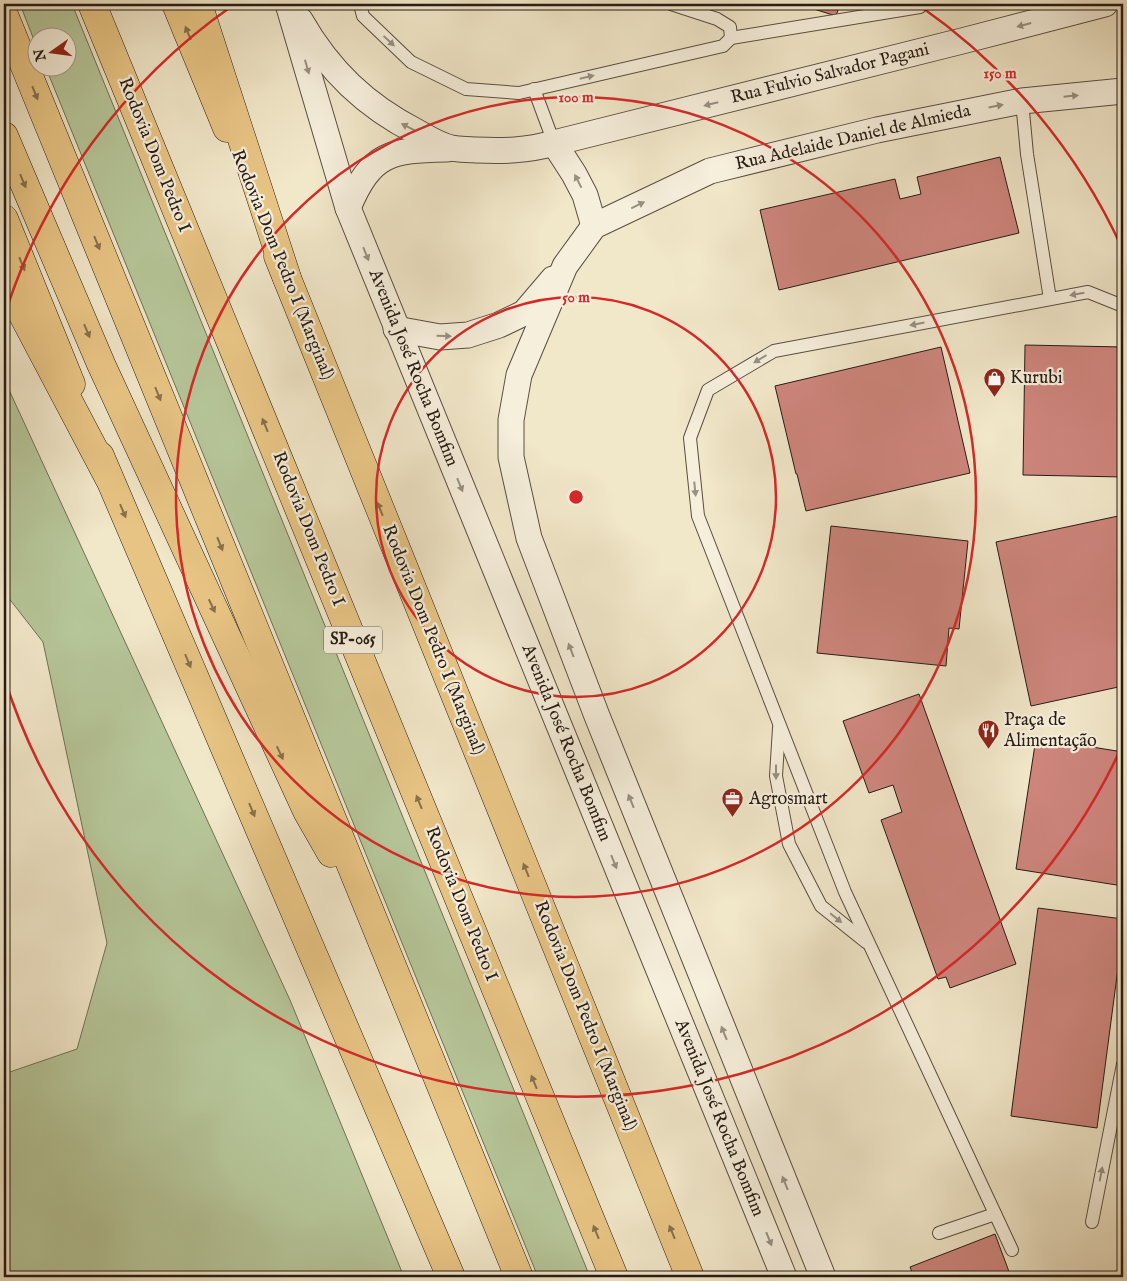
<svg xmlns="http://www.w3.org/2000/svg" width="1127" height="1281" font-family="'IM FELL English',serif">
  <style>
    .green { fill: #b6c699; stroke: #6e7057 }
    .building { fill: #cd857c; stroke: #261b15 }
    .lines { fill: none; stroke-linecap: round; stroke-linejoin: round }
    .service-casing { stroke: #594e42; stroke-width: 14 }
    .minor-casing { stroke: #594e42; stroke-width: 27 }
    .trunk-casing { stroke: #261b15; stroke-width: 29 }
    .motorway-casing { stroke: #261b15; stroke-width: 29 }
    .service { stroke: #f6efdc; stroke-width: 12 }
    .minor { stroke: #f6efdc; stroke-width: 25 }
    .trunk { stroke: #e8c484; stroke-width: 28 }
    .motorway { stroke: #e8c484; stroke-width: 28 }
    .oneway { fill: #989082 }
    .oneway2 { fill: #87704c }
    .ring { fill: none; stroke: #d62828; stroke-width: 2.5 }
    .labels { text-anchor: middle; dominant-baseline: central; stroke-width: 4.5; stroke-linejoin: round; paint-order: stroke }
    .shield { fill: #f6efdc; stroke: #645b51; stroke-width: 1 }
    .shield-label { font-size: 16px; font-weight: bold; fill: #261b15 }
    .street-label { font-size: 18px; fill: #261b15; stroke: #f6efdc }
    .poi-label { font-size: 18px; fill: #261b15; stroke: #f6efdc; text-anchor: start }
    .centre { fill: #d62828; stroke: #f6efdc; stroke-width: 2.5 }
    .ring-label { font-size: 15px; text-anchor: middle; font-weight: bold; fill: #d62828; stroke: #f6efdc; stroke-width: 4.5; stroke-linejoin: round; paint-order: stroke }
  </style>
  <rect width="100%" height="100%" fill="#f1e7c9"/>
  <filter id="stains"><feTurbulence type="fractalNoise" baseFrequency=".004" numOctaves="4"/><feColorMatrix values="0 0 0 0 .2 0 0 0 0 .09 0 0 0 0 .02 0 0 0 .5 -.17"/></filter>
  <radialGradient id="worn" r=".72"><stop offset=".6" stop-color="#630" stop-opacity="0"/><stop offset="1" stop-color="#630" stop-opacity=".3"/></radialGradient>
  <g class="green">
    <path d="M20,4h52l518,1273h-52l-492,-1209h22v-30h-30l-1,10z"/>
    <path d="M4,379l286,621 114,277h-400v-203l73,-25 30,-106 -64,-301 -39,-50z"/>
  </g>
  <g class="building">
    <path d="M798,4h42l-4,12z"/>
    <path d="M1000,157l19,76 -240,57 -19,-80 135,-31 5,20 21,-5 -4,-17z"/>
    <path d="M1025,345l98,2v130l-100,-2z"/>
    <path d="M941,347l29,126 -164,38 -9,-37h-1l-21,-88z"/>
    <path d="M1123,515v171l-92,20 -35,-164z"/>
    <path d="M831,526l137,15 -9,88 -10,-1 -3,38 -129,-13z"/>
    <path d="M919,694l97,270 -66,24 -4,-11 -8,2 -57,-159 21,-8 -9,-27 -24,8 -26,-72z"/>
    <path d="M1036,738l87,14v134l-107,-17z"/>
    <path d="M1038,908l85,11v11l-26,198 -86,-12z"/>
    <path d="M995,1234l16,43h-97l-4,-10z"/>
  </g>
  <g class="lines">
    <defs>
      <g id="service">
        <path d="M360,4l3,12 48,46 55,27 53,4 204,-47 8,-8 -1,-11 -13,-8 -46,-15"/>
        <path d="M731,38l189,-31 2,-3"/>
        <path d="M534,89l20,54"/>
        <path d="M1022,101l5,53 23,145"/>
        <path d="M779,728l-3,48 13,68 32,62 45,36"/>
        <path d="M1092,1222l31,-158"/>
        <path d="M939,1233l56,-19"/>
        <path d="M1012,1250l-167,-358 -147,-376 -8,-78 18,-48 66,-39 314,-59 35,14"/>
      </g>
      <g id="minor">
        <path d="M288,4l60,204 436,1069"/>
        <path d="M300,20c29,51 66,86 117,112 11,6 23,14 35,16 7,2 16,1 23,2 29,1 51,1 79,-7l20,31 11,21 9,31"/>
        <path d="M554,143l408,-102 143,-37"/>
        <path d="M348,208c23,-55 42,-58 99,-59"/>
        <path d="M396,329l44,8 28,-2 31,-10 25,-12 29,-34"/>
        <path d="M823,1277l-226,-561 -68,-178 -18,-81v-37l8,-45 46,-109 29,-40 116,-55 167,-41 145,-29 101,-10"/>
      </g>
      <g id="trunk">
        <path d="M176,4l51,124"/>
        <path d="M4,219l67,165"/>
        <path d="M278,256l412,1021"/>
        <path d="M100,456l351,821"/>
      </g>
      <g id="motorway">
        <path d="M92,4l522,1273"/>
        <path d="M198,4l89,274"/>
        <path d="M4,15l515,1262"/>
        <path d="M4,136l97,228 206,447 24,42"/>
        <path d="M4,279l105,199"/>
      </g>
    </defs>
    <use href="#service" class="service-casing"/>
    <use href="#minor" class="minor-casing"/>
    <use href="#trunk" class="trunk-casing"/>
    <use href="#motorway" class="motorway-casing"/>
    <use href="#service" class="service"/>
    <use href="#minor" class="minor"/>
    <use href="#trunk" class="trunk"/>
    <use href="#motorway" class="motorway"/>
  </g>
  <defs><path id="oneway-solid" d="M-6-.8H1V-3.2L6.5 0L1 3.2V.8H-6Z" transform="scale(1.25)"/></defs>
  <g class="oneway">
    <use href="#oneway-solid" transform="translate(1024 25) rotate(165)"/>
    <use href="#oneway-solid" transform="translate(389 41) rotate(43)"/>
    <use href="#oneway-solid" transform="translate(307 67) rotate(74)"/>
    <use href="#oneway-solid" transform="translate(587 77) rotate(-13)"/>
    <use href="#oneway-solid" transform="translate(1071 96) rotate(-6)"/>
    <use href="#oneway-solid" transform="translate(711 104) rotate(166)"/>
    <use href="#oneway-solid" transform="translate(996 106) rotate(-11)"/>
    <use href="#oneway-solid" transform="translate(408 127) rotate(-153)"/>
    <use href="#oneway-solid" transform="translate(578 181) rotate(-117)"/>
    <use href="#oneway-solid" transform="translate(638 205) rotate(-26)"/>
    <use href="#oneway-solid" transform="translate(366 254) rotate(68)"/>
    <use href="#oneway-solid" transform="translate(1077 294) rotate(170)"/>
    <use href="#oneway-solid" transform="translate(917 324) rotate(169)"/>
    <use href="#oneway-solid" transform="translate(444 336) rotate(1)"/>
    <use href="#oneway-solid" transform="translate(760 359) rotate(149)"/>
    <use href="#oneway-solid" transform="translate(460 485) rotate(68)"/>
    <use href="#oneway-solid" transform="translate(695 489) rotate(84)"/>
    <use href="#oneway-solid" transform="translate(571 650) rotate(-111)"/>
    <use href="#oneway-solid" transform="translate(776 772) rotate(90)"/>
    <use href="#oneway-solid" transform="translate(631 801) rotate(-112)"/>
    <use href="#oneway-solid" transform="translate(614 862) rotate(68)"/>
    <use href="#oneway-solid" transform="translate(836 918) rotate(39)"/>
    <use href="#oneway-solid" transform="translate(724 1033) rotate(-112)"/>
    <use href="#oneway-solid" transform="translate(1101 1174) rotate(-79)"/>
    <use href="#oneway-solid" transform="translate(785 1183) rotate(-112)"/>
    <use href="#oneway-solid" transform="translate(769 1239) rotate(68)"/>
  </g>
  <g class="oneway2">
    <use href="#oneway-solid" transform="translate(188 33) rotate(-112)"/>
    <use href="#oneway-solid" transform="translate(35 93) rotate(68)"/>
    <use href="#oneway-solid" transform="translate(23 181) rotate(67)"/>
    <use href="#oneway-solid" transform="translate(97 243) rotate(68)"/>
    <use href="#oneway-solid" transform="translate(22 264) rotate(68)"/>
    <use href="#oneway-solid" transform="translate(87 331) rotate(67)"/>
    <use href="#oneway-solid" transform="translate(158 394) rotate(68)"/>
    <use href="#oneway-solid" transform="translate(265 425) rotate(-112)"/>
    <use href="#oneway-solid" transform="translate(380 509) rotate(-112)"/>
    <use href="#oneway-solid" transform="translate(123 511) rotate(67)"/>
    <use href="#oneway-solid" transform="translate(220 544) rotate(68)"/>
    <use href="#oneway-solid" transform="translate(212 606) rotate(65)"/>
    <use href="#oneway-solid" transform="translate(188 661) rotate(67)"/>
    <use href="#oneway-solid" transform="translate(280 753) rotate(65)"/>
    <use href="#oneway-solid" transform="translate(419 802) rotate(-112)"/>
    <use href="#oneway-solid" transform="translate(252 810) rotate(67)"/>
    <use href="#oneway-solid" transform="translate(526 870) rotate(-112)"/>
    <use href="#oneway-solid" transform="translate(534 1082) rotate(-112)"/>
    <use href="#oneway-solid" transform="translate(596 1232) rotate(-112)"/>
    <use href="#oneway-solid" transform="translate(672 1232) rotate(-112)"/>
  </g>
  <g class="ring">
    <circle cx="576" cy="497" r="200"/>
    <circle cx="576" cy="497" r="400"/>
    <path d="M1122 746A600 600 0 0 1 4 677M4 317A600 600 0 0 1 232 6M920 6A600 600 0 0 1 1122 248"/>
  </g>
  <defs>
    <symbol id="shop-pin" viewBox="-11 -11 22 30"><path d="M0 17L-7.5 6A9.5 9.5 0 1 1 7.5 6Z" fill="#8f2418" stroke="#f6efdc"/><path d="M-5-2.5h2.3a2.7 3.5 0 0 1 5.4 0H5L5.5 6h-11ZM-1.5-2.5h3a1.5 2.3 0 0 0-3 0Z" fill="#fff"/></symbol>
    <symbol id="restaurant-pin" viewBox="-11 -11 22 30"><path d="M0 17L-7.5 6A9.5 9.5 0 1 1 7.5 6Z" fill="#8f2418" stroke="#f6efdc"/><path d="M-5-6h1v4h1v-4h1v4h1v-4h1v5L-1.5 .5V6h-2V.5L-5-1ZM5-6V6H3V1.5H1.5Q1.5-4 5-6Z" fill="#fff"/></symbol>
    <symbol id="office-pin" viewBox="-11 -11 22 30"><path d="M0 17L-7.5 6A9.5 9.5 0 1 1 7.5 6Z" fill="#8f2418" stroke="#f6efdc"/><path d="M-6-3h4V-5.5h4V-3h4V5H-6ZM-1-4.5V-3h2v-1.5ZM-6 0V1H6V0Z" fill="#fff"/></symbol>
  </defs>
  <g fill-rule="evenodd">
    <use href="#shop-pin" x="982" y="366" width="25" height="34"/>
    <use href="#restaurant-pin" x="976" y="718" width="25" height="34"/>
    <use href="#office-pin" x="720" y="786" width="25" height="34"/>
  </g>
  <g class="labels">
    <rect class="shield" x="324" y="626.5" width="58" height="27" rx="4"/>
    <g class="shield-label">
      <text x="353" y="640">SP-065</text>
    </g>
    <g class="street-label">
      <text transform="translate(830 74) rotate(-14)">Rua Fulvio Salvador Pagani</text>
      <text transform="translate(853 138) rotate(-13)">Rua Adelaide Daniel de Almieda</text>
      <text transform="translate(154 155) rotate(68)">Rodovia Dom Pedro I</text>
      <text transform="translate(282 265) rotate(68)">Rodovia Dom Pedro I (Marginal)</text>
      <text transform="translate(413 368) rotate(68)">Avenida José Rocha Bomfim</text>
      <text transform="translate(308 529) rotate(68)">Rodovia Dom Pedro I</text>
      <text transform="translate(433 640) rotate(68)">Rodovia Dom Pedro I (Marginal)</text>
      <text transform="translate(566 743) rotate(68)">Avenida José Rocha Bomfim</text>
      <text transform="translate(461 904) rotate(68)">Rodovia Dom Pedro I</text>
      <text transform="translate(585 1016) rotate(68)">Rodovia Dom Pedro I (Marginal)</text>
      <text transform="translate(719 1118) rotate(68)">Avenida José Rocha Bomfim</text>
    </g>
    <g class="poi-label">
      <text x="1010" y="378">Kurubi</text>
      <text x="1004" y="720">Praça de<tspan x="1004" dy="21">Alimentação</tspan></text>
      <text x="749" y="799">Agrosmart</text>
    </g>
  </g>
  <circle cx="576" cy="497" r="8" class="centre"/>
  <g class="ring-label">
    <text x="1000" y="78">150 m</text>
    <text x="576" y="102">100 m</text>
    <text x="576" y="302">50 m</text>
  </g>
  <rect width="1127" height="1281" fill="none" stroke="#f1e7c9" stroke-width="20"/>
  <rect x="5" y="5" width="1117" height="1271" fill="none" stroke="#261b15" stroke-width="2.5"/>
  <rect x="10" y="10" width="1107" height="1261" fill="none" stroke="#261b15"/>
  <g transform="translate(52 52) rotate(256)"><circle r="24" fill="#f6efdc" stroke="#a39a8c"/>
  <path d="M0-4L9 19L0 12L-9 19Z" fill="#8f2418"/>
  <text y="-8" font-size="14" font-weight="bold" text-anchor="middle" fill="#261b15">N</text>
  </g>
  <rect width="100%" height="100%" filter="url(#stains)"/>
  <rect width="100%" height="100%" fill="url(#worn)"/>
</svg>
